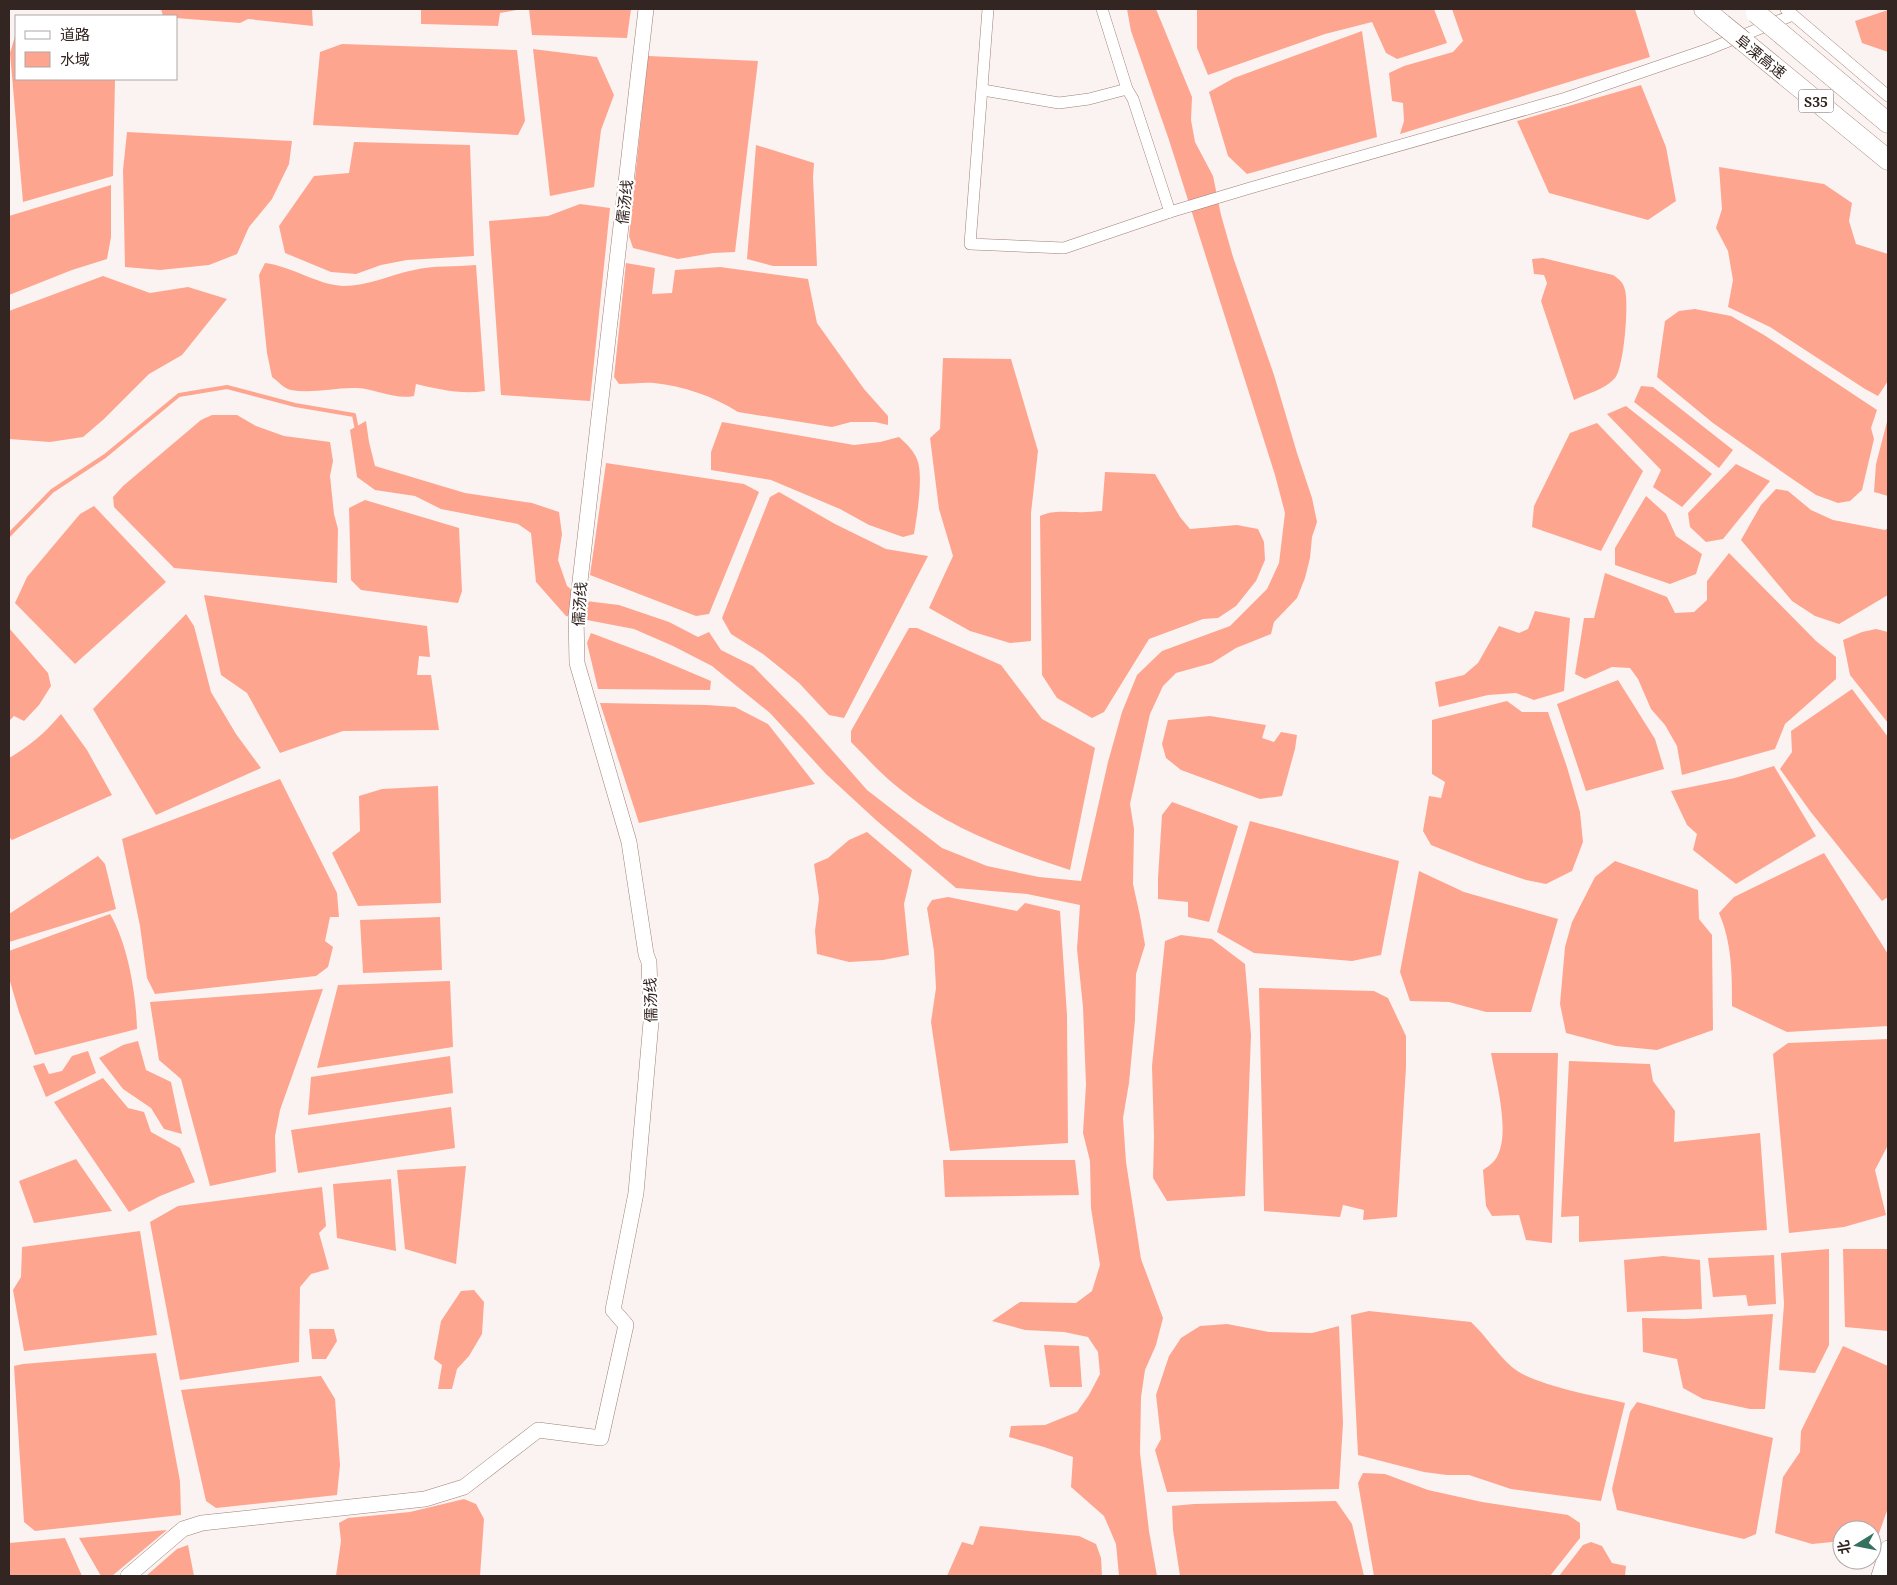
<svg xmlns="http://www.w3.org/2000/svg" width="1897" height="1585" font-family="'Noto Serif','Noto Sans SC',serif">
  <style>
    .water { fill: #fea590 }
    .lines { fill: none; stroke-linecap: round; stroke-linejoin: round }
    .stream { stroke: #fea590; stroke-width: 4 }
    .street-casing { stroke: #a17f76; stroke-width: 12 }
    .secondary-casing { stroke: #a17f76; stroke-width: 16 }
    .highway-casing { stroke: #a17f76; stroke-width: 21 }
    .street { stroke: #fff; stroke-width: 11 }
    .secondary { stroke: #fff; stroke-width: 15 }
    .highway { stroke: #fff; stroke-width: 20 }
    .highway-bridge-casing { stroke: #a17f76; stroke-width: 21; stroke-linecap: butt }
    .highway-bridge { stroke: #fff; stroke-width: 20 }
    .labels { text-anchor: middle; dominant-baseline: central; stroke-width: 4.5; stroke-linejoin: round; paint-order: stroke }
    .shield { fill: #fff; stroke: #706664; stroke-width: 1 }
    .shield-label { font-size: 14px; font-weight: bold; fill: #332521 }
    .street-label { font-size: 15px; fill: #332521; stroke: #fff }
  </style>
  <rect width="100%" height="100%" fill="#fbf3f1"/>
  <g class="water">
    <path d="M161,9h151l1,17 -65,-7 -8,4 -64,-5v-2h-13z"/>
    <path d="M421,9h102l-23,4 -2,13 -77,-2z"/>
    <path d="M529,9h102l-4,29 -95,-3z"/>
    <path d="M1127,9h29l36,88 -1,23 4,22 18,34 8,39 12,42 41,118 23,78 15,45 5,24 -5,15 -2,21 -5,20 -8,20 -23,24 -3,12 -35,14 -24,15 -36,10 -13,13 -13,28 -20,90 4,25 -1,55 7,32 5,29 -9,29 -1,46 -6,63 -6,35 3,44 15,97 22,59 -7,27 -11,25 -4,27 -1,56 9,78 8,45h-38l-3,-32 -12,-28 -33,-29 2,-30 -29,-10 -35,-10 2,-11 34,-1 32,-13 12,-17 11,-21 -2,-22 -10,-15 -24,-5 -39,-2 -33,-9 28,-19 56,1 16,-12 8,-26 -9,-57 -1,-47 -7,-28 3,-48 -3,-78 -6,-58 3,-44 -53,-11 -71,-6 -79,-67 -51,-47 -56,-61 -58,-47 -39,-20 -39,-17 -68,-13 -30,-34 -5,-49 -13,-9 -77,-15 -26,-13 -40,-6 -18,-13 -7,-47 16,-9 3,21 6,24 90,27 67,10 27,9 3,22 -4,26 9,26 19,15 33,4 50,17 29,15 11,-5 12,18 32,16 50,51 64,73 75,58 45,18 52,11 42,4 27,-119 14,-50 15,-37 25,-24 68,-25 37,-37 12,-26 6,-50 -10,-38 -106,-335 -38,-109z"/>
    <path d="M1197,9h237l13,34 -50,16 -11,-6 -14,-31 -47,12 -117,41 -11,-27z"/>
    <path d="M1452,9h183l15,48 -250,77 4,-13 -1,-18 -11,-2 -3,-28 15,-7 49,-14 10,-11z"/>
    <path d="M1888,10v42l-26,-9 -7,-22z"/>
    <path d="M1362,31l15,106 -130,37 -19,-18 -19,-64 25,-14z"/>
    <path d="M16,33v46h99l-2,97 -90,26 -13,-149z"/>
    <path d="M342,44l175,6 8,71 -7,14 -205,-10 7,-73z"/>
    <path d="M533,49l64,8 17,38 -13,35 -7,57 -44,9z"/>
    <path d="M648,56l110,5 -23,191 -22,1 -35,6 -45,-11 -4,-12z"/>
    <path d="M1641,85l25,62 10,54 -28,19 -99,-27 -32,-72z"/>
    <path d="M127,132l165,9 -3,23 -17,35 -23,28 -12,27 -28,11 -49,5 -35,-3 -2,-97z"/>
    <path d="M354,142l116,3 4,111 -67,4 -26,5 -25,9 -25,-2 -46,-19 -6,-27 35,-50 35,-3z"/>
    <path d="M756,145l58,18 -1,14 4,89h-44l-26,-7z"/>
    <path d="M1719,167l105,17 28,19 -3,18 7,23 32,10v127l-10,15 -13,-7 -95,-62 -42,-20 5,-27 -5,-29 -12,-23 6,-19z"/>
    <path d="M111,185v52l-4,22 -35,11 -63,25v-79z"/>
    <path d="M580,204l30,4 -20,193 -89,-6 -12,-174 59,-5z"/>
    <path d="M1543,258l70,17c6,4 10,7 12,15 4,13 -1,78 -10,88 -9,11 -29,16 -41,22l-33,-99 6,-18 -3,-8 -10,-1 -2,-15z"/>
    <path d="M265,263c26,3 53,22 78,23 25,0 47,-11 71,-16 19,-5 42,-3 62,-5l9,126c-24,4 -47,-2 -69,-7l-2,12c-19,4 -38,-7 -57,-8 -22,-1 -44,6 -66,2 -7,-1 -13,-9 -19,-13l-5,-24 -8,-78z"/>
    <path d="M626,263l29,5 -3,26 20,-1 3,-23 45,-3 88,12 9,44 47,66 24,27v9l-13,-3h-24l-19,5 -94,-15c-25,-16 -55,-26 -84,-29 -11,-1 -24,1 -35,1l-5,-7z"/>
    <path d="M103,276l47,17 38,-6 39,12 -45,56 -33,19 -45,45 -21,18 -33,5 -41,-3v-128z"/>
    <path d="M1695,309l36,7 33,19 113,75 -6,18 3,11 -12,51 -12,11 -12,2 -22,-8 -28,-19 -75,-53 -56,-46 8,-56 14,-10z"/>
    <path d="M943,358l68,1 27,92 -7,62v128l-21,2 -40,-12 -41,-23 24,-52 -14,-47 -9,-71 10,-9z"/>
    <path d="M1641,386l12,1 80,63 -14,18 -85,-66z"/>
    <path d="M1626,406l86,68 -30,33 -29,-20 8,-17 -54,-56z"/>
    <path d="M212,415h25l19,11 28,10 46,6 3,19 -3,15 4,38 4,15 -1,54 -163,-15 -60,-61 -1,-10 10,-11 78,-66z"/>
    <path d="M1888,418v78l-14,-4 2,-28z"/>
    <path d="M722,422l132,23 26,-3 19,-5c8,7 16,15 19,25 5,18 -1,53 -4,72l-11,3 -34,-12 -29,-16 -69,-29 -60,-10v-18z"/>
    <path d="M1597,423l46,48 -42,80 -69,-24 2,-21 36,-73z"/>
    <path d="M606,463l138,21 15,8 -50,122 -13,2 -106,-41z"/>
    <path d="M1736,464l34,17 -47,58 -17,3 -16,-15 -2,-14z"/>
    <path d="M1105,472l50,2 25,43 10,12 47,-4 21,4 6,13 1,18 -9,21 -20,25 -18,12 -15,1 -54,20 -45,73 -12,6 -35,-20 -15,-23 -2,-159c13,-6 23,-4 37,-4 8,1 17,-1 25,-1z"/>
    <path d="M1776,489l12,2 23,19 22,10 52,10 3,-2v67l-49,29 -24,-8 -23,-15 -51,-61 20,-35z"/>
    <path d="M779,492l56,32 51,25 42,7 -84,162 -15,-3 -30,-32 -36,-29 -32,-20 -9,-16 48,-121z"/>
    <path d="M1646,496l20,18 10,22 26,18 -6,20 -26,10 -55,-19v-17z"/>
    <path d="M365,500l94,28 3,63 -4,12 -97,-13 -10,-10 -2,-72z"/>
    <path d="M94,506l72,76 -91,82 -60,-61 12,-26 53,-63z"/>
    <path d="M1729,553l87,88 20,16v22l-51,45 -10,25 -93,26 -5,-29 -12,-21 -14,-16 -13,-30 -8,-11 -18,-1 -27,12 -10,-5 9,-56h10l11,-45 62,24 8,16 19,-1 13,-12v-19z"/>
    <path d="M204,595l223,31 3,31 -11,-1 -2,19h14l8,55 -96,1 -63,22 -33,-60 -26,-18z"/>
    <path d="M1535,611l35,7 -6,73 -30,9 -18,-7 -28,2 -49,12 -4,-25 29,-7 14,-12 21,-37 20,7 9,-4z"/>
    <path d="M186,614l8,12 17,66 25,42 25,34 -105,47 -63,-106z"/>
    <path d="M9,628l39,45 3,13 -12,19 -15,16 -10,-5 -5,5z"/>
    <path d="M909,628h8l84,37 41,54 53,29 -25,122c-61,-20 -125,-43 -175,-85 -16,-13 -30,-29 -44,-43v-11z"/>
    <path d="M1876,629l12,3v91l-38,-48 -7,-35 19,-8z"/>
    <path d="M591,633l61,23 59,25 -1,9 -112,-1 -11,-46z"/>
    <path d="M1618,680l37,59 9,30 -78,22 -29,-87z"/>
    <path d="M1852,689l36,48v160l-6,4 -72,-90 -30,-42 12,-17 -1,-21z"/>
    <path d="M1507,701l15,11h26l19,55 13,45 3,30 -11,29 -26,13 -20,-4 -47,-16 -48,-19 -8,-14 6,-35 12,2 4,-16 -13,-8v-54z"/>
    <path d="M600,703l107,2 28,2 33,17 47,60 -176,39z"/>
    <path d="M61,714l26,36 25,45 -100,45 -3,-3v-79c21,-12 37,-26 52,-44z"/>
    <path d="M1210,716l56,9 -4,13 12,4 7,-10 16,3 -2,14 -13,47 -22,3 -79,-29 -15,-12 -4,-14 6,-24z"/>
    <path d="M1774,766l42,70 -80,48 -43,-34 4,-16 -10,-9 -16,-34 64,-13z"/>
    <path d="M280,779l57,114 2,24h-9l-5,24 8,6 -5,20 -12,9 -161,18 -8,-16 -7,-52 -18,-87z"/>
    <path d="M438,786l3,117 -83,3 -26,-53 28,-22 -1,-35 23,-7z"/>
    <path d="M1172,802l66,24 -29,96 -21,-5v-15l-30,-3v-21l4,-63z"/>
    <path d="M1250,821l149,40 -18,94 -29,6 -98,-8 -37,-21z"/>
    <path d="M867,832l45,38 -8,34 5,51 -26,5 -34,2 -32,-8 -2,-23 4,-32 -5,-35 14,-6 21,-18z"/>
    <path d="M1824,853l64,101v72l-101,6 -55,-26c0,-32 0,-63 -13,-93l15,-16z"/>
    <path d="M98,856l7,8 11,45 -107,33v-28z"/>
    <path d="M1615,861l83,29 1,29 13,16 1,95 -56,20 -41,-4 -50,-13 -6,-29 5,-57 7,-25 23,-45z"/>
    <path d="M1419,871l45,21 94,27 -27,93h-45l-37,-10 -39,-1 -10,-29z"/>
    <path d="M948,897l69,14 8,-8 35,8 7,104 1,128 -118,8 -19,-129 5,-34 -2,-37 -7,-43 5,-8z"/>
    <path d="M110,914c18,30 26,81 27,115l-102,26 -16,-43 -10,-34v-27z"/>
    <path d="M440,917l2,53 -79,3 -3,-53z"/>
    <path d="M1181,935l31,4 33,25 6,71 -6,161 -78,5 -14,-23 1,-41 -2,-71 13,-125z"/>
    <path d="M450,981l3,66 -136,21 21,-83z"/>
    <path d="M1259,988l115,3 14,7 18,38v31l-9,150 -34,3 1,-10 -21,-5 -3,12 -76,-6z"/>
    <path d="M323,989l-43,121 -5,26 1,36 -66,14 -29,-107 -22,-19 -9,-58z"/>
    <path d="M1888,1039v106l-13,25 11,45 -42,12 -55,6 -16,-179 15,-11z"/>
    <path d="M138,1041l8,29 25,12 11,52 -18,-5 -13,-21 -28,-19 -24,-31 24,-13z"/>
    <path d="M88,1051l8,22 -50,24 -13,-31 11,-3 5,11 13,-3 10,-15z"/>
    <path d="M1491,1053h67l-6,190 -26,-3 -7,-25 -27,1 -6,-10 -3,-36c4,-3 9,-6 12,-10 17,-23 1,-79 -4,-107z"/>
    <path d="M450,1056l3,37 -145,22 3,-38z"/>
    <path d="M1569,1061l81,3 3,17 22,30 -1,31 86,-9 7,97 -188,12v-26l-18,1z"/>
    <path d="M103,1078l25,30 16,4 7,20 29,16 15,34 -35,14 -31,16 -75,-110z"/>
    <path d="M451,1107l4,41 -157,25 -7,-43z"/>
    <path d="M76,1159l36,52 -78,12 -15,-42z"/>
    <path d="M943,1160h132l4,35 -134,2z"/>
    <path d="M466,1166l-10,98 -51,-15 -8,-79z"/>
    <path d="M391,1179l5,72 -59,-13 -4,-54z"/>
    <path d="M322,1187l4,39 -7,7 10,36 -18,5 -11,13 -1,75 -119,18 -30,-158 28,-16z"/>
    <path d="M140,1231l17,104 -133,16 -11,-61 8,-13 1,-30z"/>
    <path d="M1829,1249v96l-14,28 -36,-3 5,-66 -3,-51z"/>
    <path d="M1843,1249h45v82l-43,-4z"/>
    <path d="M1774,1255l2,49 -28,2 -2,-11 -33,2 -5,-39z"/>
    <path d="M1663,1256l37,4 2,49 -75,3 -3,-52z"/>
    <path d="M474,1290l10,12 -2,32 -13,22 -12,13 -5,20h-14l4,-24 -8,-6 7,-38 20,-30z"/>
    <path d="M1369,1311l102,11c15,14 26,32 41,45 20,18 84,29 113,36l-24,98 -90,-12 -42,-14h-22l-23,-3 -66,-17 -7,-140z"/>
    <path d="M1773,1314l-8,95h-15l-47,-10 -20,-11 -6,-29 -34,-7 -1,-34 43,1z"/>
    <path d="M1227,1324l42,8 43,1 27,-7 4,97 -4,66 -172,3 -12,-42 6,-11 -5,-44 13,-39 12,-18 19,-12z"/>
    <path d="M309,1329h25l3,12 -11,18h-14z"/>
    <path d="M1044,1345l35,1 3,41h-32z"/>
    <path d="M1843,1346l45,20v142l-10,28 -6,1v-7h-30v11l-30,3 -37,-11 8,-56 17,-25 1,-21z"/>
    <path d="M156,1353l24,128 1,34 -146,16 -11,-9 -10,-156 9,-2z"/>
    <path d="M321,1376l14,23 5,66 -3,30 -121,13 -10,-7 -25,-111z"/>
    <path d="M1637,1402l136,36 -17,96 -12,5 -127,-29 -5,-21 18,-77z"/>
    <path d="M1363,1473l22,1 43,16 54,12 86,13 12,8v15l-30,38h-176l-16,-93z"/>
    <path d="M464,1499l12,5 8,15 -4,57h-144l5,-35 -2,-18 9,-5 62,-6z"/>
    <path d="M1336,1501l16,23 12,52h-184l-7,-46 -1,-24 22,-2z"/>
    <path d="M980,1526l99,10 17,8 5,14 1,18h-155l15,-34 11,3z"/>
    <path d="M167,1530l-55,46h-11l-22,-38z"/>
    <path d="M65,1538l17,38h-73v-33z"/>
    <path d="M1591,1542l11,4 10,17 14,3 -1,10h-66l24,-31z"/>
    <path d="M188,1545l6,31h-48l31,-27z"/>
  </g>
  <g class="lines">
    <path class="stream" d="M9,535l43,-44 53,-35 74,-61 48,-8 68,18 59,10 3,15"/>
    <defs>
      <g id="street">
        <path d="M988,9l-18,235 94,4 106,-36 80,-24 316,-90 143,-49 84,-34"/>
        <path d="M1102,9l25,80 6,10 37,113"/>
        <path d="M1786,9l102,87"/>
        <path d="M983,90l76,13 30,-4 38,-10"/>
      </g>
      <g id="secondary">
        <path d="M128,1576l55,-47 19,-6 223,-24 39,-12 74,-57 63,8 25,-113 -13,-15 23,-117 15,-171 -2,-60 -3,-8 -17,-112 -52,-179 -1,-47 70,-607"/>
        <path d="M1879,1576l9,-28"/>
      </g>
      <g id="highway">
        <path d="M1704,9l18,15"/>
        <path d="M1779,32l109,91"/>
        <path d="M1743,41l145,119"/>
      </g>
    </defs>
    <use href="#street" class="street-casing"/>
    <use href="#secondary" class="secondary-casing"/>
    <use href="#highway" class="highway-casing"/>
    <use href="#street" class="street"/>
    <use href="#secondary" class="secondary"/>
    <use href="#highway" class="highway"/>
    <defs>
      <g id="highway-bridge">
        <path d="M1756,13l23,19"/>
        <path d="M1722,24l21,17"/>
      </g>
    </defs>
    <use href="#highway-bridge" class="highway-bridge-casing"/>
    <use href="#highway-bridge" class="highway-bridge"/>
  </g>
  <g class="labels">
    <rect class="shield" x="1798.5" y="89.5" width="35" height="23" rx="4"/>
    <g class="shield-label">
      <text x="1816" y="101">S35</text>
    </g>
    <g class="street-label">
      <text transform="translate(1761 56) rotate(39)">阜溧高速</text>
      <text transform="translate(624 202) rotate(-83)">儒汤线</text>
      <text transform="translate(579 604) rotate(-86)">儒汤线</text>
      <text transform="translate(650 1000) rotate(-91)">儒汤线</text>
    </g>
  </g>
  <rect width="1897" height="1585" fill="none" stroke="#332521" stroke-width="20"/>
  <rect x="15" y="15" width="162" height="65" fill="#ffffff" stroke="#ada8a6"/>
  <rect x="25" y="31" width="25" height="8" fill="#ffffff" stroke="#ada8a6"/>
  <text x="60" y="40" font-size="15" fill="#332521">道路</text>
  <rect x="25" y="52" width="25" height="15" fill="#fea590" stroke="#ada8a6"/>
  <text x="60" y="65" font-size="15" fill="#332521">水域</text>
  <g transform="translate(1857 1545) rotate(260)"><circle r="24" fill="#ffffff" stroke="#ada8a6"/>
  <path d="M0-4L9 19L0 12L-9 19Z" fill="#34725f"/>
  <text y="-8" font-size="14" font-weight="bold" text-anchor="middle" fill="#332521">北</text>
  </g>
</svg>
